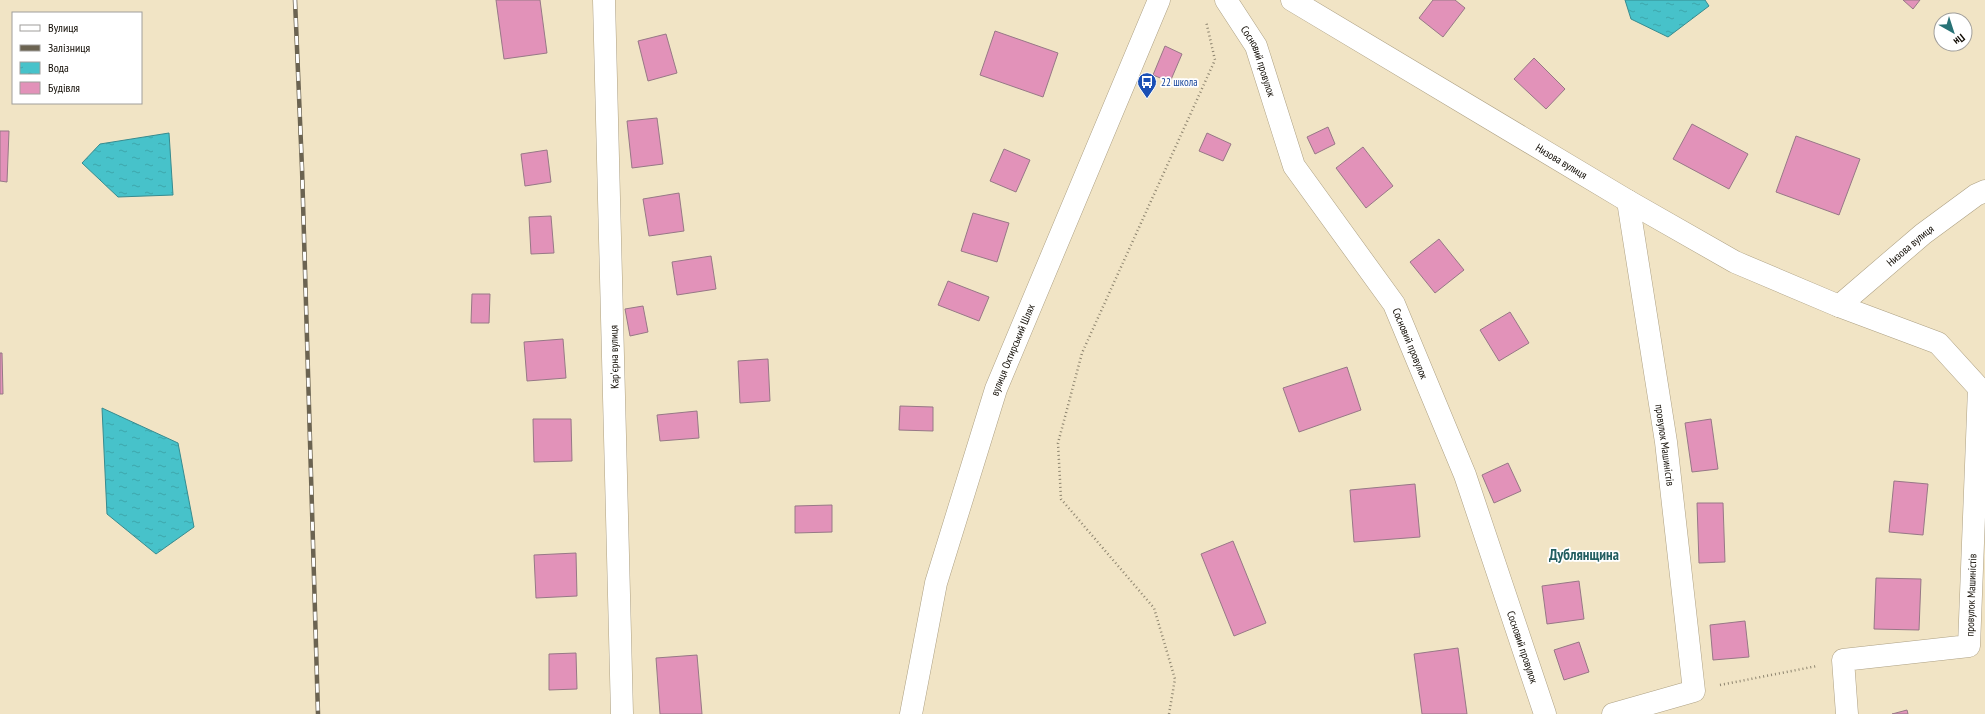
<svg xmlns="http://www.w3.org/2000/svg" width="1985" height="714" font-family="'PT Sans Narrow',sans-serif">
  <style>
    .water { fill: url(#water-ripples); stroke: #378b8f }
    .building { fill: #e292b9; stroke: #977886 }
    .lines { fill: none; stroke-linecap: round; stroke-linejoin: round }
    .street-casing { stroke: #ada083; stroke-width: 23 }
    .secondary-casing { stroke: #ada083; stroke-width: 23 }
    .path { stroke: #8d846f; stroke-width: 2.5; stroke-dasharray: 1 3; stroke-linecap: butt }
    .street { stroke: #fff; stroke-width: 22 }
    .secondary { stroke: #fff; stroke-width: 22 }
    .rail-casing { stroke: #6b6351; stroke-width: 4.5 }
    .rail { stroke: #fff; stroke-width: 3; stroke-dasharray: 9; stroke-linecap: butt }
    .labels { text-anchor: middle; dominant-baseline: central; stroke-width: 3.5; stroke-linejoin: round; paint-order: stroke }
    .street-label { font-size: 11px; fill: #110c04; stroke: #fff }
    .transit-label { font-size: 11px; fill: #164399; stroke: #fff; text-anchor: start }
    .district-label { font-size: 15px; font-weight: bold; fill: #235e61; stroke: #fff }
  </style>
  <defs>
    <pattern id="water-ripples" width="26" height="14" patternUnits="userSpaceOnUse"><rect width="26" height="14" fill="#47c2ca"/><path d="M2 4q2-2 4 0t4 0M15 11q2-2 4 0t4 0" fill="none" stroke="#3da6ac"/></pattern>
  </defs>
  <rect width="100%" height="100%" fill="#f1e4c5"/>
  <g class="water">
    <path d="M1625,0h80l4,6 -41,31 -37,-18z"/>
    <path d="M169,133l4,62 -55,2 -36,-34 18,-19z"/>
    <path d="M102,408l76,35 16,84 -38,27 -49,-40z"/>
  </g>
  <g class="building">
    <path d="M496,0h44l7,53 -43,6z"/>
    <path d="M1433,0h22l10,8 -22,29 -24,-19z"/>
    <path d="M1903,0h17l-7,9z"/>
    <path d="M995,31l63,22 -15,44 -63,-22z"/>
    <path d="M666,34l11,39 -29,8 -10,-40z"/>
    <path d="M1165,46l17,8 -12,28 -17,-7z"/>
    <path d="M1534,58l31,31 -19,20 -32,-30z"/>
    <path d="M657,118l6,46 -31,4 -5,-47z"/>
    <path d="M1692,124l56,30 -19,35 -56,-30z"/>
    <path d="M1328,127l7,17 -20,10 -8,-17z"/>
    <path d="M0,131h9l-2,51 -7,-1z"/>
    <path d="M1207,133l24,11 -8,17 -24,-10z"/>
    <path d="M1796,136l64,23 -21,56 -63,-23z"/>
    <path d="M1363,147l30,39 -27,22 -30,-40z"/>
    <path d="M1004,149l26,11 -14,32 -26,-11z"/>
    <path d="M547,150l4,32 -26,4 -4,-32z"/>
    <path d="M679,193l5,38 -35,5 -6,-37z"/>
    <path d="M973,213l36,10 -12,39 -36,-11z"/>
    <path d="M551,216l3,37 -23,1 -2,-37z"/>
    <path d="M1439,239l25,31 -29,23 -25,-31z"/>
    <path d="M711,256l5,33 -39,6 -5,-33z"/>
    <path d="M948,281l41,16 -10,24 -41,-16z"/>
    <path d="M472,294h18l-1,29h-18z"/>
    <path d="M643,306l5,26 -18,4 -5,-27z"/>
    <path d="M1510,312l19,31 -30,18 -19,-31z"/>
    <path d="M563,339l3,39 -39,3 -3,-39z"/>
    <path d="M0,353h2l1,41h-3z"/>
    <path d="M768,359l2,42 -30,2 -2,-42z"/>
    <path d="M1347,367l14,43 -62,22 -16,-44z"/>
    <path d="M900,406l33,1v24l-34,-1z"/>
    <path d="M697,411l2,27 -39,3 -3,-26z"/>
    <path d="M533,419h38l1,42 -38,1z"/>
    <path d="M1711,419l7,50 -26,3 -7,-49z"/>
    <path d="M1508,463l13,28 -27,12 -12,-28z"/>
    <path d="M1894,481l34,3 -5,51 -34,-3z"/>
    <path d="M1415,484l5,53 -66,5 -4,-52z"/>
    <path d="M1697,503h26l2,59 -26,1z"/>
    <path d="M832,505v27l-37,1v-27z"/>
    <path d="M1233,541l33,82 -32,13 -33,-82z"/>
    <path d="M576,553l1,43 -41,2 -2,-43z"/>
    <path d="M1876,578l45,1 -2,51 -45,-1z"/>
    <path d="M1579,581l5,38 -37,5 -5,-38z"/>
    <path d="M1745,621l4,36 -36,3 -3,-35z"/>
    <path d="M1579,642l10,30 -25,8 -10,-30z"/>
    <path d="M1458,648l9,66h-45l-8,-60z"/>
    <path d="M576,653l1,36 -28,1v-36z"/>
    <path d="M697,655l5,59h-42l-4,-56z"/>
    <path d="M1907,710l1,4h-16z"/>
  </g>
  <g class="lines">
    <defs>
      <g id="street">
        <path d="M604,0l18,714"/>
        <path id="s1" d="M1226,0l30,46 38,120 100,138 71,171 80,239"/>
        <path id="s2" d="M1292,0l336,201 107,61 104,44 84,-72 53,-39 9,-4"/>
        <path d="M1839,306l99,37 41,45 -10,258 -126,14 4,54"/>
        <path d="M1613,714l81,-23 -28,-249 -38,-241"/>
      </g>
      <g id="secondary">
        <path id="s3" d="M911,714l25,-131 60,-194 163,-389"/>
      </g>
    </defs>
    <use href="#street" class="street-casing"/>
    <use href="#secondary" class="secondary-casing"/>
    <g class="path">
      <path d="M1720,685l97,-19"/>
      <path d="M1169,714l6,-35 -21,-71 -93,-109 -3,-56 24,-90 133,-293 -9,-39"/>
    </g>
    <use href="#street" class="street"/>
    <use href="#secondary" class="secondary"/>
    <defs>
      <path id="rail" d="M295,0l7,168 16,546"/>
    </defs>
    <use href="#rail" class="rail-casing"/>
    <use href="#rail" class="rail"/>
  </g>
  <defs>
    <symbol id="bus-pin" viewBox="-11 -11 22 30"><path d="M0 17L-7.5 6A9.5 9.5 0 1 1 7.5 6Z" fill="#1a4fb4" stroke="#fff"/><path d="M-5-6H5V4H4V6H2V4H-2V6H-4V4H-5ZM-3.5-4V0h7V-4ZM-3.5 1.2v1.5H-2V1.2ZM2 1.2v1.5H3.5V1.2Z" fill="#fff"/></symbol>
  </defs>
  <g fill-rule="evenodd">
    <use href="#bus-pin" x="1136" y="71" width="22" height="30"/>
  </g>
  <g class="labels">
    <g class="street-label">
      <text stroke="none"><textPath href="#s1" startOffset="70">Сосновий провулок</textPath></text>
      <text stroke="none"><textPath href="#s2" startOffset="314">Низова вулиця</textPath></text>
      <text stroke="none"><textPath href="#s2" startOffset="721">Низова вулиця</textPath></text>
      <text stroke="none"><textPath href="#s1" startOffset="394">Сосновий провулок</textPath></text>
      <text stroke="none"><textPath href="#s3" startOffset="379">вулиця Охтирський Шлях</textPath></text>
      <text transform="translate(614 357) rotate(-91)">Карʼєрна вулиця</text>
      <text transform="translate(1665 445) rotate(82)">провулок Машиністів</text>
      <text transform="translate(1971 595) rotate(-88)">провулок Машиністів</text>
      <text stroke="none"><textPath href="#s1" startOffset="718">Сосновий провулок</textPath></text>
    </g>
    <g class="transit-label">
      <text x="1161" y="82">22 школа</text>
    </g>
    <g class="district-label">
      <text x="1584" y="554">Дублянщина</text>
    </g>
  </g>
  <rect x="12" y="12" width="130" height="92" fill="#ffffff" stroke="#a09e9b"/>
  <rect x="20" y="25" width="20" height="6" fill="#ffffff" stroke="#a09e9b"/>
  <text x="48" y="32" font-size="12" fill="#110c04">Вулиця</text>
  <rect x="20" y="45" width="20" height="6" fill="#6b6351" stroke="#a09e9b"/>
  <text x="48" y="52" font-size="12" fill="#110c04">Залізниця</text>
  <rect x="20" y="62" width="20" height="12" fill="url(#water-ripples)" stroke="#a09e9b"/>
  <text x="48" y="72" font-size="12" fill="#110c04">Вода</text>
  <rect x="20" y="82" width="20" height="12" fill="#e292b9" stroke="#a09e9b"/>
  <text x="48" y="92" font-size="12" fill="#110c04">Будівля</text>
  <g transform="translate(1953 32) rotate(141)"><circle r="19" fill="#ffffff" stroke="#a09e9b"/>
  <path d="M0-3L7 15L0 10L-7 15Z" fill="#287276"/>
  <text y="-6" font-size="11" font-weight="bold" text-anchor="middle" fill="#110c04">Пн</text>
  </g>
</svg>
